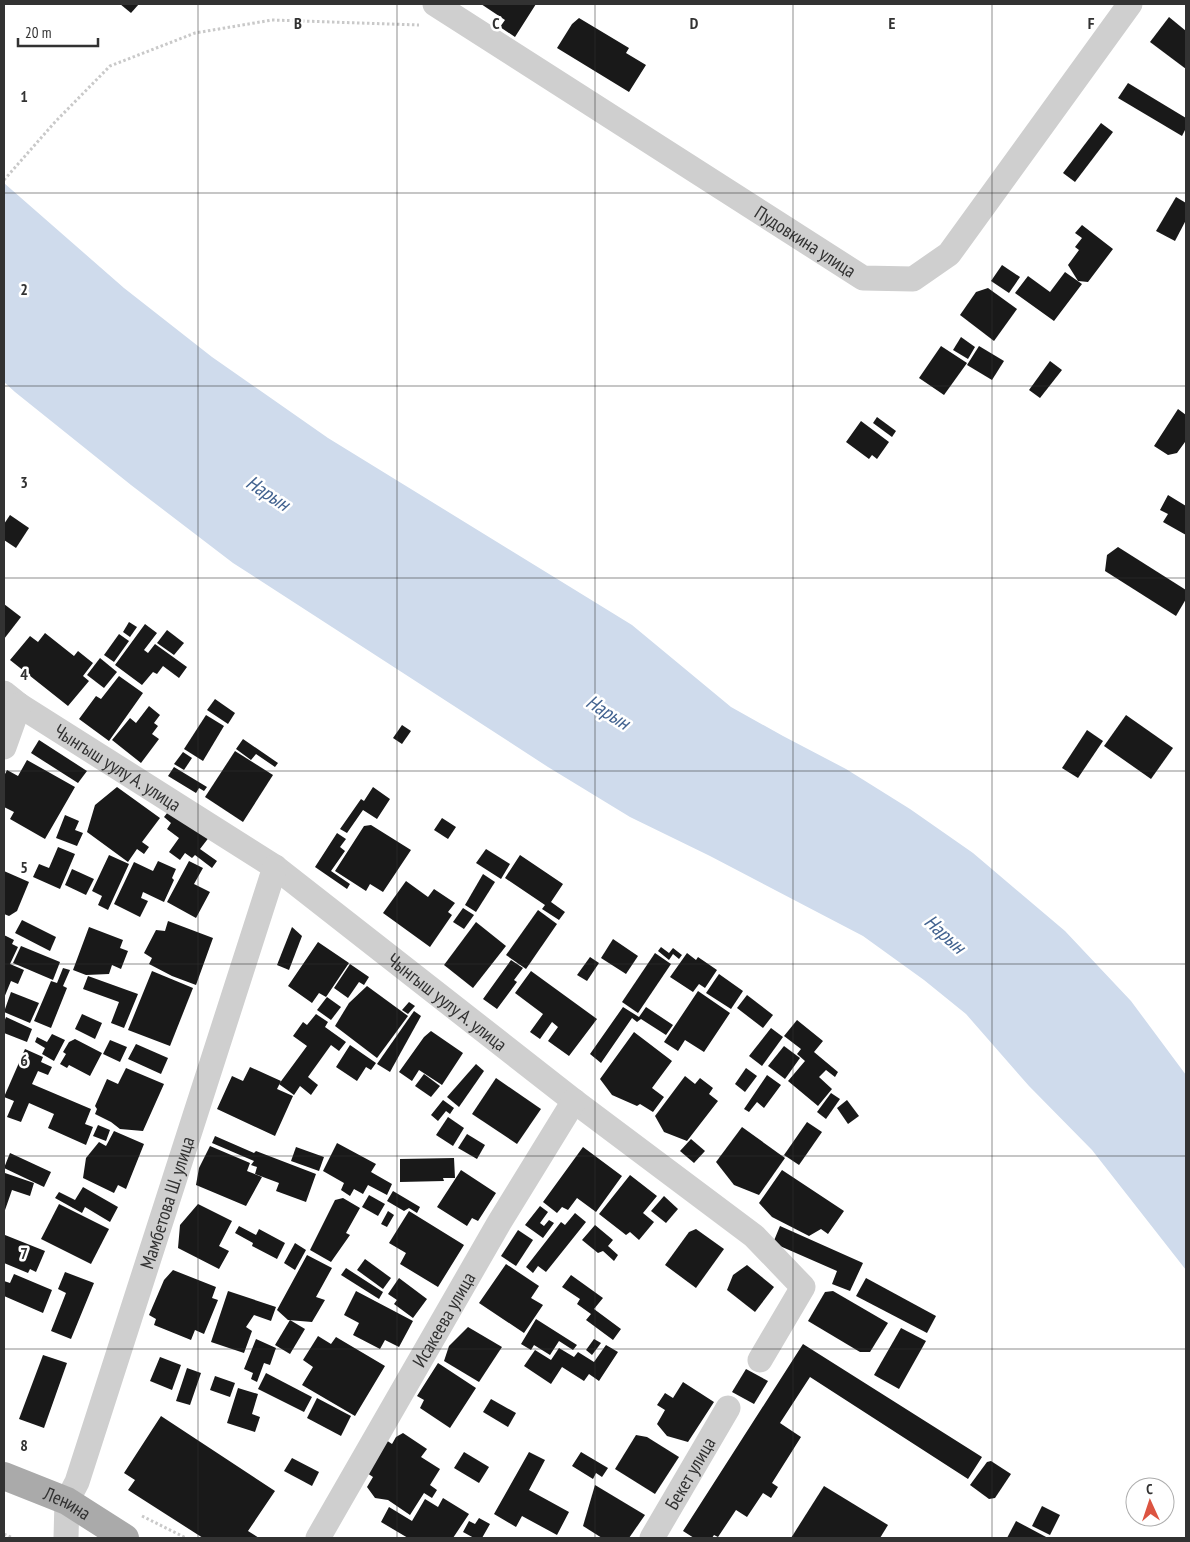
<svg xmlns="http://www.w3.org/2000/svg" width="1190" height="1542" font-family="'PT Sans Narrow',sans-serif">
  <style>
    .water { fill: #cfdbec }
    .building { fill: #191919 }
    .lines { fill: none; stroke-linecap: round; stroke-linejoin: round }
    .path { stroke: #c9c9c9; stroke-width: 3; stroke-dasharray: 2.5 2.5; stroke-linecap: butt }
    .street { stroke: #cfcfcf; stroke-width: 25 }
    .primary { stroke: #aaa; stroke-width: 28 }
    .grid { fill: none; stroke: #323232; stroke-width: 1; stroke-opacity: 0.55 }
    .labels { text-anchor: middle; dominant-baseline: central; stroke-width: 5; stroke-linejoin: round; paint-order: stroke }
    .street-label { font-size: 19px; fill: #323232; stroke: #fff }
    .water-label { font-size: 20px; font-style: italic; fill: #436390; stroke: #fff }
    .grid-label { font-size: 16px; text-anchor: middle; font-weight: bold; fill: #323232; stroke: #fff; stroke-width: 5; stroke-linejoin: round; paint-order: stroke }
  </style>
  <rect width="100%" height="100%" fill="#fff"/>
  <path class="water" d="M4,183l120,105 88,69 116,81 304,187 99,82 52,29 63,33 64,40 63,44 92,78 66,70 55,74v195l-94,-120 -63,-64 -63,-72 -42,-34 -61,-44 -153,-80 -80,-39 -82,-50 -216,-140 -99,-64 -102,-78 -116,-93 -11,-10z"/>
  <g class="building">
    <path d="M120,4h19l-8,9z"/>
    <path d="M481,4h55l-21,33 -15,-10 5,-7z"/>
    <path d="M1169,17l17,14v38l-36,-27z"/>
    <path d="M579,18l50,30 -3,5 20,12 -17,27 -72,-44 15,-24z"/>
    <path d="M1128,83l58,35v10l-4,8 -64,-38z"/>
    <path d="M1101,123l12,9 -38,50 -12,-9z"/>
    <path d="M1176,197l10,6v17l-11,21 -19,-10z"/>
    <path d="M1082,225l31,24 -25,33 -10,-1 -10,-16 11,-15 -4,-3 7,-9 -7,-5z"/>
    <path d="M1002,265l18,12 -11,16 -18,-12z"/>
    <path d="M1065,272l17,12 -28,37 -39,-28 13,-17 22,16z"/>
    <path d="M988,288l29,21 -23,32 -34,-26 16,-23z"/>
    <path d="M961,337l14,10 -7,12 -15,-9z"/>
    <path d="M941,346l26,17 -23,32 -25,-17z"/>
    <path d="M979,346l25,15 -12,19 -25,-15z"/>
    <path d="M1050,361l12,9 -22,28 -11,-8z"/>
    <path d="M1178,409l8,6v27h-1l-8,11 -9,2 -14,-9z"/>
    <path d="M877,417l19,14 -4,6 -19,-14z"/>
    <path d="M861,421l28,21 -12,17 -5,-4 -3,4 -23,-17z"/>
    <path d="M1168,495l18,11v29l-23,-13 5,-8 -8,-4z"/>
    <path d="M10,515l19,13 -13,20 -12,-8v-16z"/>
    <path d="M1118,547l68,43v9l-10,17 -71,-45 2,-16z"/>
    <path d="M4,604l17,13 -17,22z"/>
    <path d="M129,622l8,5 -7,10 -7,-5z"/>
    <path d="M145,624l12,9 -13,17 4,3 7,-9 32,23 -8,11 -16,-12 -6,8 -4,-2 -11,13 -27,-20z"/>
    <path d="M167,630l17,13 -10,12 -17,-12z"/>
    <path d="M45,633l29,23 4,-5 15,12 -10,13 6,5 -21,25 -58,-46 20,-24 8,6z"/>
    <path d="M119,634l10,7 -15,21 -10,-7z"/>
    <path d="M100,658l17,14 -13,16 -17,-13z"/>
    <path d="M119,676l24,17 -34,48 -30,-22 17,-23 5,3z"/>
    <path d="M215,699l20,14 -7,11 -21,-14z"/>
    <path d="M149,706l11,9 -6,8 4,3 -6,8 7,5 -18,24 -29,-23 18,-22 6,5z"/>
    <path d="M206,715l18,11 -21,35 -19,-12z"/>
    <path d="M1126,715l47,33 -22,31 -47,-33z"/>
    <path d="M402,725l9,6 -9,13 -9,-6z"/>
    <path d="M1087,730l16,11 -25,37 -16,-10z"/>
    <path d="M243,739l35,24 -3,4 -19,-13 -5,6 -15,-11z"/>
    <path d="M39,740l48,31 -9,12 -47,-30z"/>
    <path d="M235,751l38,24 -30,47 -38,-25z"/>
    <path d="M183,752l9,6 -8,12 -10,-6z"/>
    <path d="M27,760l48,27 -30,52 -35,-20 4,-7 -10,-5v-31l3,-6 11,6z"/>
    <path d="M174,767l33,20 -3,4 -5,-3 -3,5 -28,-17z"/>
    <path d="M117,787l43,31 -18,24 7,5 -5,7 -7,-5 -9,13 -41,-30 8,-27z"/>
    <path d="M373,787l17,12 -13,20 -14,-9 -16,23 -7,-4 21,-30 3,2z"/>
    <path d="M171,808l39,28 -10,13 17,12 -5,7 -17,-13 -3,3 -7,-5 -5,7 -11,-8 10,-14 -12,-9 4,-6 -7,-6z"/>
    <path d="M65,815l14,6 -4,9 8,3 -6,13 -21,-8z"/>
    <path d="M442,818l14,9 -8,12 -14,-9z"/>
    <path d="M371,825l40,25 -28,42 -13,-8 -4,7 -31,-20 29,-45z"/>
    <path d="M337,833l9,6 -6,8 5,4 -14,20 19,13 -3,5 -32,-22z"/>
    <path d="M58,847l17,7 -15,35 -27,-12 6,-13 10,4z"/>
    <path d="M486,849l24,15 -9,15 -25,-16z"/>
    <path d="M109,855l20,9 -21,46 -10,-5 4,-9 -10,-5z"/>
    <path d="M520,855l43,29 -12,18 14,10 -6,8 -17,-11 3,-4 -40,-27z"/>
    <path d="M158,861l18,8 -4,9 2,2 -10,22 -21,-10 -2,6 7,3 -8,16 -26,-13 20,-42 19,9z"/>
    <path d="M189,861l14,7 -9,16 16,8 -14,26 -29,-16z"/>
    <path d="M72,869l22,10 -8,16 -21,-10z"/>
    <path d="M4,871l25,11 -12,29 -8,5 -5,-2z"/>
    <path d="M483,874l12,8 -19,30 -11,-7z"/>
    <path d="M406,881l22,16 6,-8 21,14 -7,9 4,3 -22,32 -47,-34z"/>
    <path d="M463,908l11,7 -10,14 -11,-7z"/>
    <path d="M538,910l19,14 -31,45 -20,-14z"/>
    <path d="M22,920l34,17 -6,14 -35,-18z"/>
    <path d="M168,921l45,17 -17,47 -24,-9 -23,-12 3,-6 -8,-5 12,-23 9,1z"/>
    <path d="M476,922l30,24 -33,42 -29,-23z"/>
    <path d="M89,927l34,13 -3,8 8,3 -7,18 -9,-4 -3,9 -23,1 -13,-5z"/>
    <path d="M292,927l10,9 -13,34 -12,-5z"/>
    <path d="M4,935l10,5 -2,4 6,3 -8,17 14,6 -6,14 -7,-3 -7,17z"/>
    <path d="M613,939l25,17 -12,18 -25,-16z"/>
    <path d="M318,942l31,21 -23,34 -7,-4 -7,10 -24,-17z"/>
    <path d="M21,946l39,16 -7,18 -40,-17z"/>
    <path d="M661,947l8,6 4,-5 9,7 -3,4 -6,-5 -4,6 -11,-9z"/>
    <path d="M655,953l16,11 -33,49 -16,-11z"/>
    <path d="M687,953l9,7 2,-3 19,13 -12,18 -6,-4 -6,8 -23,-15z"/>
    <path d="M590,957l9,6 -12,18 -10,-6z"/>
    <path d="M511,960l12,8 -9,12 3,2 -20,27 -14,-10z"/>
    <path d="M350,964l19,13 -5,8 -5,-3 -11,16 -14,-10z"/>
    <path d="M63,968l7,2 -7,16 4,2 -16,40 -17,-7 17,-40 6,2z"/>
    <path d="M152,971l41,17 -23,58 -42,-16z"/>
    <path d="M531,971l66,48 -28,37 -21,-15 10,-14 -6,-5 -12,17 -10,-7 13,-18 -28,-21z"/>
    <path d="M719,974l24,17 -12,18 -25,-16z"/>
    <path d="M88,976l50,18 -14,34 -13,-5 8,-21 -36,-13z"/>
    <path d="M367,986l41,30 -31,42 -42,-32 14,-23z"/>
    <path d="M698,991l32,22 -26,39 -19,-12 -7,11 -14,-9z"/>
    <path d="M11,992l28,11 -9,20 -26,-11z"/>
    <path d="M747,995l26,20 -10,13 -26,-20z"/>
    <path d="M327,997l14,10 -10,13 -14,-10z"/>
    <path d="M409,1002l6,4 -7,8 -6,-4z"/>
    <path d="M623,1007l16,10 7,-10 27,18 -7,10 -25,-16 -4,3 -5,-4 -31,45 -11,-9z"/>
    <path d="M414,1011l7,5 -31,56 -13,-8z"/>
    <path d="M82,1014l20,9 -7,16 -20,-10z"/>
    <path d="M316,1014l12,8 -3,5 21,15 -7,9 -8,-6 -23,32 10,8 -7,10 -11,-9 -6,9 -15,-11 28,-38 -14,-10 10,-14 4,3z"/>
    <path d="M6,1017l26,12 -5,13 -23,-9v-11z"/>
    <path d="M797,1020l26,21 -9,11 24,20 -3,5 -9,-7 -7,7 13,12 -14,17 -30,-25 17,-20 -8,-7 4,-5 -17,-13z"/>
    <path d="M771,1028l12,9 -21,29 -13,-10z"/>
    <path d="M431,1031l32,22 -21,32 -23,-15 -7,11 -13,-9 25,-35z"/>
    <path d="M634,1032l38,29 -20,27 12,9 -11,15 -13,-8 -3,2 -25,-11 -12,-16z"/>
    <path d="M52,1034l13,6 -11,21 -12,-7 3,-6 -10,-6 2,-5 10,5z"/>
    <path d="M75,1039l27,14 -12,23 -21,-11 -2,3 -7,-4 6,-10 -3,-2 6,-10z"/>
    <path d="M110,1040l17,7 -7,15 -17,-8z"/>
    <path d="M136,1044l32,14 -7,16 -33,-15z"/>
    <path d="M350,1045l26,18 -5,7 -5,-3 -9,14 -21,-14z"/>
    <path d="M784,1046l16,12 -15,21 -17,-13z"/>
    <path d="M25,1049l18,8 -2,5 11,5 -4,8 -10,-4 -6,13 59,25 -6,15 8,3 -7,18 -38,-17 6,-14 -25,-11 -8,19 -14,-5 7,-16 -10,-4z"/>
    <path d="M476,1064l8,7 -25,36 -12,-10z"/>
    <path d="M250,1067l31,14 -4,8 16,7 -18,40 -58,-27 15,-33 11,5z"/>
    <path d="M126,1068l38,16 -21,47 -23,-2 -9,-7 -16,-8 2,-5 -2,-3 12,-27 11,5z"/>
    <path d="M746,1068l11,8 -12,16 -10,-8z"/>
    <path d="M424,1074l16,12 -9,11 -16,-11z"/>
    <path d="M767,1075l14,10 -17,23 -7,-6 -8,10 -5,-3z"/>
    <path d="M685,1076l10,8 5,-6 13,10 -4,6 9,7 -31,40 -23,-9 -9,-16z"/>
    <path d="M496,1078l45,31 -24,35 -45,-30z"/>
    <path d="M831,1093l9,6 -14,20 -9,-7z"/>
    <path d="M443,1100l11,8 -4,6 -4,-3 -8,10 -7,-6z"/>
    <path d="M847,1100l12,16 -11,8 -11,-16z"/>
    <path d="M448,1117l16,11 -11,18 -17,-11z"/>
    <path d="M807,1122l15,10 -23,33 -15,-10z"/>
    <path d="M98,1125l12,5 -4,11 -13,-5z"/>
    <path d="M742,1127l43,31 -26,37 -25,-10 -18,-23z"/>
    <path d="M114,1131l30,13 -18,45 -8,-4 -4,8 -31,-15 3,-20 13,-16 7,4z"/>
    <path d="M467,1134l18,11 -8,14 -19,-11z"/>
    <path d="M215,1136l39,17 2,-2 60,23 -10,28 -30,-11 3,-8 -24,-9 2,-7 -6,-2 3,-4 -42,-18z"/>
    <path d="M691,1139l14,12 -11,12 -14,-12z"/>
    <path d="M337,1143l39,21 -5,8 21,12 -5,11 -19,-10 -5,9 -9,-5 -4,7 -9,-6 3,-7 -21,-12z"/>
    <path d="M210,1146l40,17 -3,8 15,6 -16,29 -50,-21 3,-17z"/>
    <path d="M296,1147l28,10 -5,14 -28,-10z"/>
    <path d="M583,1147l39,29 -26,36 -19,-14 -9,12 -6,-3 -5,6 -14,-11z"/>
    <path d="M10,1153l41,19 -7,15 -40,-19z"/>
    <path d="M454,1158l1,20h-12l1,3 -44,1v-23z"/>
    <path d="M461,1170l35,23 -18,28 -6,-3 -5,8 -30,-19z"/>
    <path d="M782,1170l62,41 -16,23 -7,-5 -12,7 -37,-19 -13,-14z"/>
    <path d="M5,1173l29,10 -4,13 -18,-6 -8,23v-36z"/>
    <path d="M630,1175l27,21 -14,17 11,9 -15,18 -9,-8 -4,3 -27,-21z"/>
    <path d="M83,1187l35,20 -8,15 -25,-15 -3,6 -27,-15 4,-6 16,8z"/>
    <path d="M393,1191l27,16 -3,6 -8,-5 -5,3 -17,-10z"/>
    <path d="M369,1195l16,9 -7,12 -16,-9z"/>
    <path d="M664,1196l14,13 -12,14 -15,-12z"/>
    <path d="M343,1198l17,10 -14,25 4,2 -19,27 -21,-12 25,-50z"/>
    <path d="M59,1204l50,25 -18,35 -50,-25z"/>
    <path d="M198,1204l34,17 -13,25 10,5 -10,18 -41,-21 2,-23z"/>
    <path d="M540,1206l8,6 -8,11 4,3 5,-6 5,3 -11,15 -18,-13z"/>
    <path d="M388,1211l6,4 -7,12 -6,-3z"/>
    <path d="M409,1211l55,34 -26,42 -38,-23 6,-11 -17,-10z"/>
    <path d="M575,1213l11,9 -40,50 -8,-6 -5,7 -7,-6 35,-45 4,3z"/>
    <path d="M595,1225l18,15 -5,6 10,9 -4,6 -11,-10 -5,2 -16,-13z"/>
    <path d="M239,1226l17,9 3,-6 26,14 -8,16 -25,-13 1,-3 -18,-10z"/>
    <path d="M780,1226l83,37 -13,28 -18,-7 5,-13 -64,-28z"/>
    <path d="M696,1229l28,20 -28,39 -31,-23 24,-33z"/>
    <path d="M518,1230l15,10 -17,26 -15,-10z"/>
    <path d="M5,1235l40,16 -9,21 -6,-3 -2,4 -24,-10z"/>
    <path d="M295,1243l11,7 -11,20 -11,-7z"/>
    <path d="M307,1255l25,13 -16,29 9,3 -13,22 -24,-2 -11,-10z"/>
    <path d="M365,1259l26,19 -8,11 -26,-19z"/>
    <path d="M506,1264l33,22 -8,12 12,7 -19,28 -45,-30z"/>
    <path d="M747,1265l27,22 -19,25 -28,-22 6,-15z"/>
    <path d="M346,1268l37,24 -4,7 -38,-24z"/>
    <path d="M173,1270l43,17 -4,11 6,2 -14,34 -9,-4 -4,10 -37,-15 2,-6 -7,-4 15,-35z"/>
    <path d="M65,1272l29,11 -23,56 -20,-8 15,-38 -8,-4z"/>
    <path d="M14,1274l38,16 -9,23 -39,-17v-15l6,2z"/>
    <path d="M571,1275l32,23 -9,11 27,20 -8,11 -27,-20 5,-6 -14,-10 3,-5 -18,-12z"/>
    <path d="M399,1278l28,21 -14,19 -19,-14 3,-4 -9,-6z"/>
    <path d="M866,1278l70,38 -9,17 -71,-37z"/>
    <path d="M228,1291l48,16 -5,14 -17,-6 -8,12 6,4 -8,22 -33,-11z"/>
    <path d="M356,1291l57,30 -14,26 -14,-7 -5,9 -27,-14 6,-12 -15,-8z"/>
    <path d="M833,1291l55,32 -18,29h-10l-52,-31 17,-29z"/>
    <path d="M536,1319l41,26 -4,5 -14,-9 -9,14 -16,-10 -3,5 -10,-6z"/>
    <path d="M290,1320l15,9 -15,25 -15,-9z"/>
    <path d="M468,1327l34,20 -23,35 -35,-21 5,-15z"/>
    <path d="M901,1328l25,13 -27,48 -25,-14z"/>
    <path d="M318,1336l13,8 5,-7 49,29 -30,50 -53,-31 11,-18 -10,-7z"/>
    <path d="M256,1339l20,9 -6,17 -6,-2 -7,19 -6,-3 2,-6 -9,-4z"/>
    <path d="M594,1339l7,4 -9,12 -6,-5z"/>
    <path d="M803,1344l179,113 -14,22 -158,-102 -30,46 21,14 -29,46 6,4 -7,11 -8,-5 -16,24 -11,-7 -18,27 -4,-2 -2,3h-18l-11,-7z"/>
    <path d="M606,1345l12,7 -19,29 -10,-7 -5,7 -22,-14 -11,17 -27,-18 11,-16 16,10 8,-12 15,9 4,-5 16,10z"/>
    <path d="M43,1355l24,8 -23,65 -25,-9z"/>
    <path d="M160,1357l21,8 -9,25 -22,-9z"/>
    <path d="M438,1363l38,25 -26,40 -30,-20 4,-8 -7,-4z"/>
    <path d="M187,1368l14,5 -11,32 -14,-4z"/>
    <path d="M746,1369l22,12 -14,23 -22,-12z"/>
    <path d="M266,1373l46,24 -8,15 -46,-23z"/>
    <path d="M215,1376l20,7 -5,14 -20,-7z"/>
    <path d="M683,1382l31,20 -26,40 -21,-6 -10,-12 8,-14 -8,-5 8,-12 8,5z"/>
    <path d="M238,1388l20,6 -6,20 8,3 -5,15 -28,-9z"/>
    <path d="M317,1398l34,18 -10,20 -34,-18z"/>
    <path d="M491,1399l25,14 -8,14 -25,-15z"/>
    <path d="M161,1416l114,75 -27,40 11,7h-56l-75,-48 7,-10 -11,-7z"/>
    <path d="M403,1433l24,16 -6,8 19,12 -10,16 7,5 -5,8 -8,-5 -14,22 -22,-15 -13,-2 -8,-11 6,-10 -6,-4 19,-33 6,4 4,-7z"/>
    <path d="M636,1435l11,2 32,20 -24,37 -40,-25z"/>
    <path d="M464,1452l25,15 -10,16 -25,-15z"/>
    <path d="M529,1452l16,8 -16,30 40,22 -12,23 -35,-19 -6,11 -22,-13z"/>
    <path d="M581,1452l27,16 -6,9 -6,-4 -3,6 -21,-13z"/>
    <path d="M292,1458l27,14 -7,14 -28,-15z"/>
    <path d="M991,1461l20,13 -16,24 -6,1 -19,-14 17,-23z"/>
    <path d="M595,1485l50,30 -16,23h-27l-19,-12z"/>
    <path d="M824,1486l64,39 -8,13h-89z"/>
    <path d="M443,1498l26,16 -16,24h-45l-27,-16 8,-15 23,14 13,-22 13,8z"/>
    <path d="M1042,1506l18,9 -10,20 -18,-9z"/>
    <path d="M479,1518l11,6 -8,14h-8l-11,-6 6,-11 6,3z"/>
    <path d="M1016,1521l32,17h-41z"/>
  </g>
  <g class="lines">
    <g class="path">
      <path d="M4,180l51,-58 55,-56 85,-33 77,-13 147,5"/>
      <path d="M142,1516l44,22"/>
      <path d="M4,1534l9,4"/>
    </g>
    <g class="street">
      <path id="s1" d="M435,4l428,274 50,1 36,-25 181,-250"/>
      <path id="s2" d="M4,693l15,12 256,162 299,234 180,135 49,51 -43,73"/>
      <path d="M4,747l15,-42"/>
      <path id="s3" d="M66,1538l1,-37 10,-19 198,-615"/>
      <path id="s4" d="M318,1538l181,-315 75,-122"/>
      <path id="s5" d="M652,1538l76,-130"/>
    </g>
    <path class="primary" id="s6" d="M4,1476l63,25 58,37"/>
  </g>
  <path class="grid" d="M198,4v1534M397,4v1534M595,4v1534M793,4v1534M992,4v1534M4,193h1182M4,386h1182M4,578h1182M4,771h1182M4,964h1182M4,1156h1182M4,1349h1182"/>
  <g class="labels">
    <g class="street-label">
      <text stroke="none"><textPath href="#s1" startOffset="440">Пудовкина улица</textPath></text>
      <text stroke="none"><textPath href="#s2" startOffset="136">Чынгыш уулу А. улица</textPath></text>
      <text stroke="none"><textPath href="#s2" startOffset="541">Чынгыш уулу А. улица</textPath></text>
      <text stroke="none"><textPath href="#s3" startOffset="352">Мамбетова Ш. улица</textPath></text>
      <text stroke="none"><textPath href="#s4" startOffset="252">Исакеева улица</textPath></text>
      <text stroke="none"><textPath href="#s5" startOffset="75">Бекет улица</textPath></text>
      <text stroke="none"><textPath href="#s6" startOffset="69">Ленина</textPath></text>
    </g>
    <g class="water-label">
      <text transform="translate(268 493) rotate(33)">Нарын</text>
      <text transform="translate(608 712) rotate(32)">Нарын</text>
      <text transform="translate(945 934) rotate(42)">Нарын</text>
    </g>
  </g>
  <g class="grid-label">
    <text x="298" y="29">B</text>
    <text x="496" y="29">C</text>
    <text x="694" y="29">D</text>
    <text x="892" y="29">E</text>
    <text x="1091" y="29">F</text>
    <text x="24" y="102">1</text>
    <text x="24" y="295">2</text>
    <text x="24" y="488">3</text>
    <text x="24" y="680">4</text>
    <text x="24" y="873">5</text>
    <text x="24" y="1066">6</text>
    <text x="24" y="1259">7</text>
    <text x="24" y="1451">8</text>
  </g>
  <rect width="1190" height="1542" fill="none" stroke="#323232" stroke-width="10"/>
  <g transform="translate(1150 1502) rotate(357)"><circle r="24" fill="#ffffff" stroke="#adadad"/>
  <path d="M0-4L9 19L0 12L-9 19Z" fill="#dc5441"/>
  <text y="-8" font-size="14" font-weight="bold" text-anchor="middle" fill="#323232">С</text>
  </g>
  <path d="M18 38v8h80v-8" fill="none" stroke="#323232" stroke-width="2.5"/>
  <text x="25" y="38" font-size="15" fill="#323232" stroke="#ffffff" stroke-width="4" paint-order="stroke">20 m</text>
</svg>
